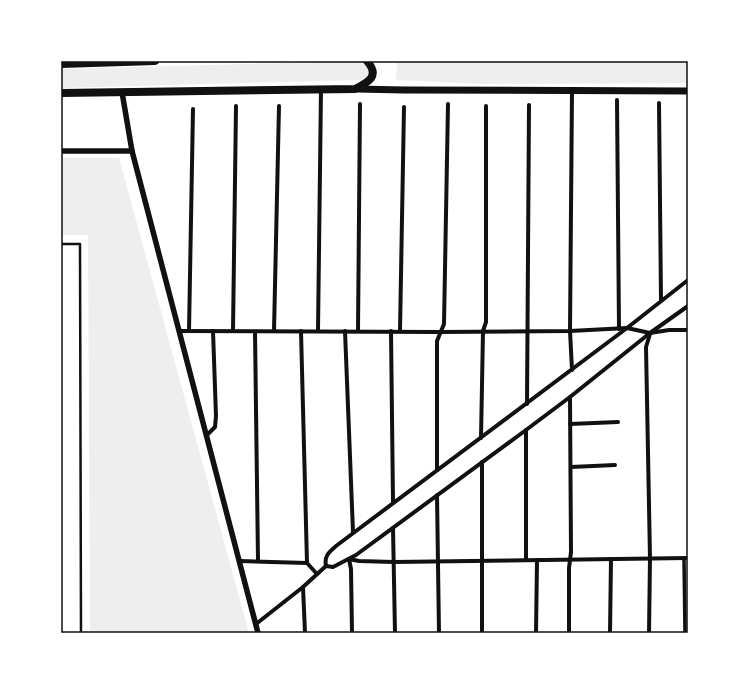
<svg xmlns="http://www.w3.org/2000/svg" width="749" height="694" font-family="'Space Grotesk',sans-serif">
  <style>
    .green { fill: #eee }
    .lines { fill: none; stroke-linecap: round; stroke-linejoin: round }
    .service { stroke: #111; stroke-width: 2.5 }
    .pedestrian { stroke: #111; stroke-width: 3.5 }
    .minor { stroke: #111; stroke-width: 4 }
    .tertiary { stroke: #111; stroke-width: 5.5 }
    .primary { stroke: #111; stroke-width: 7 }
    .trunk { stroke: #111; stroke-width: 8 }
    .neatline { fill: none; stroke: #111; stroke-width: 1.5 }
  </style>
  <rect width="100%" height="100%" fill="#fff"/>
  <g class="green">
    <path d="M362,61l4,4 3,8 -3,5 -6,2 -299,8v-19z"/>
    <path d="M397,61h291v22l-204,1 -88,-4z"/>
    <path d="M61,158h58l130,475h-159l-2,-398h-27z"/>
  </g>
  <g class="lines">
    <path class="service" d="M61,244h19l1,389"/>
    <path class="pedestrian" d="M684,558l1,75"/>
    <g class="minor">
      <path d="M617,100l2,229"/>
      <path d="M659,103l2,197"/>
      <path d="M179,331l261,1 130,-1 57,-3 23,5 19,-3h19"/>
      <path d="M189,331l4,-222"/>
      <path d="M233,331l3,-225"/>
      <path d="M274,331l5,-225"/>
      <path d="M301,331l6,232 10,11"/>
      <path d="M318,331l3,-242"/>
      <path d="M345,331l8,201"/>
      <path d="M358,331l2,-227"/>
      <path d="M391,331l2,171"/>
      <path d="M400,331l4,-224"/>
      <path d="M255,332l3,229"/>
      <path d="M572,370l-2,-39 2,-241"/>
      <path d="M527,404l2,-299"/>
      <path d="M570,424l48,-2"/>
      <path d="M207,435l8,-8 1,-11 -3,-85"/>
      <path d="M481,438l2,-107 3,-9v-216"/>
      <path d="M482,462v171"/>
      <path d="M571,467l44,-2"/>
      <path d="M437,470v-129l7,-17 4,-220"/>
      <path d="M437,495l2,138"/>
      <path d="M393,528l2,105"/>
      <path d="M349,559l10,2 35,1 294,-4"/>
      <path d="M349,559l2,10 1,64"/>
      <path d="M526,560v-130"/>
      <path d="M240,561l67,2"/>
      <path d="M326,566c-2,-10 3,-14 10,-20l291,-218 61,-48"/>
      <path d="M326,566l7,1 23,-12 170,-125 44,-33 80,-64 38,-27"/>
      <path d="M303,587l2,46"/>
      <path d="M256,624l47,-37 23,-21"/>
      <path d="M536,633l1,-73"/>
      <path d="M569,633v-65l2,-16 -1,-155"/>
      <path d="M610,633l1,-74"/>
      <path d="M649,633l1,-75 -4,-211 4,-13"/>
    </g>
    <g class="tertiary">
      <path d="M122,92l10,59 126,482"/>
      <path d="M61,151h71"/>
    </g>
    <path class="primary" d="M356,89l48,1 284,1"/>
    <g class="trunk">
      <path d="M61,64l94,-3"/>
      <path d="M61,93l294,-4c14,-7 25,-13 12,-28"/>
    </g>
  </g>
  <rect width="749" height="694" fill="none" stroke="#ffffff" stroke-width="124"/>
  <rect x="62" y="62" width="625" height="570" class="neatline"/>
</svg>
